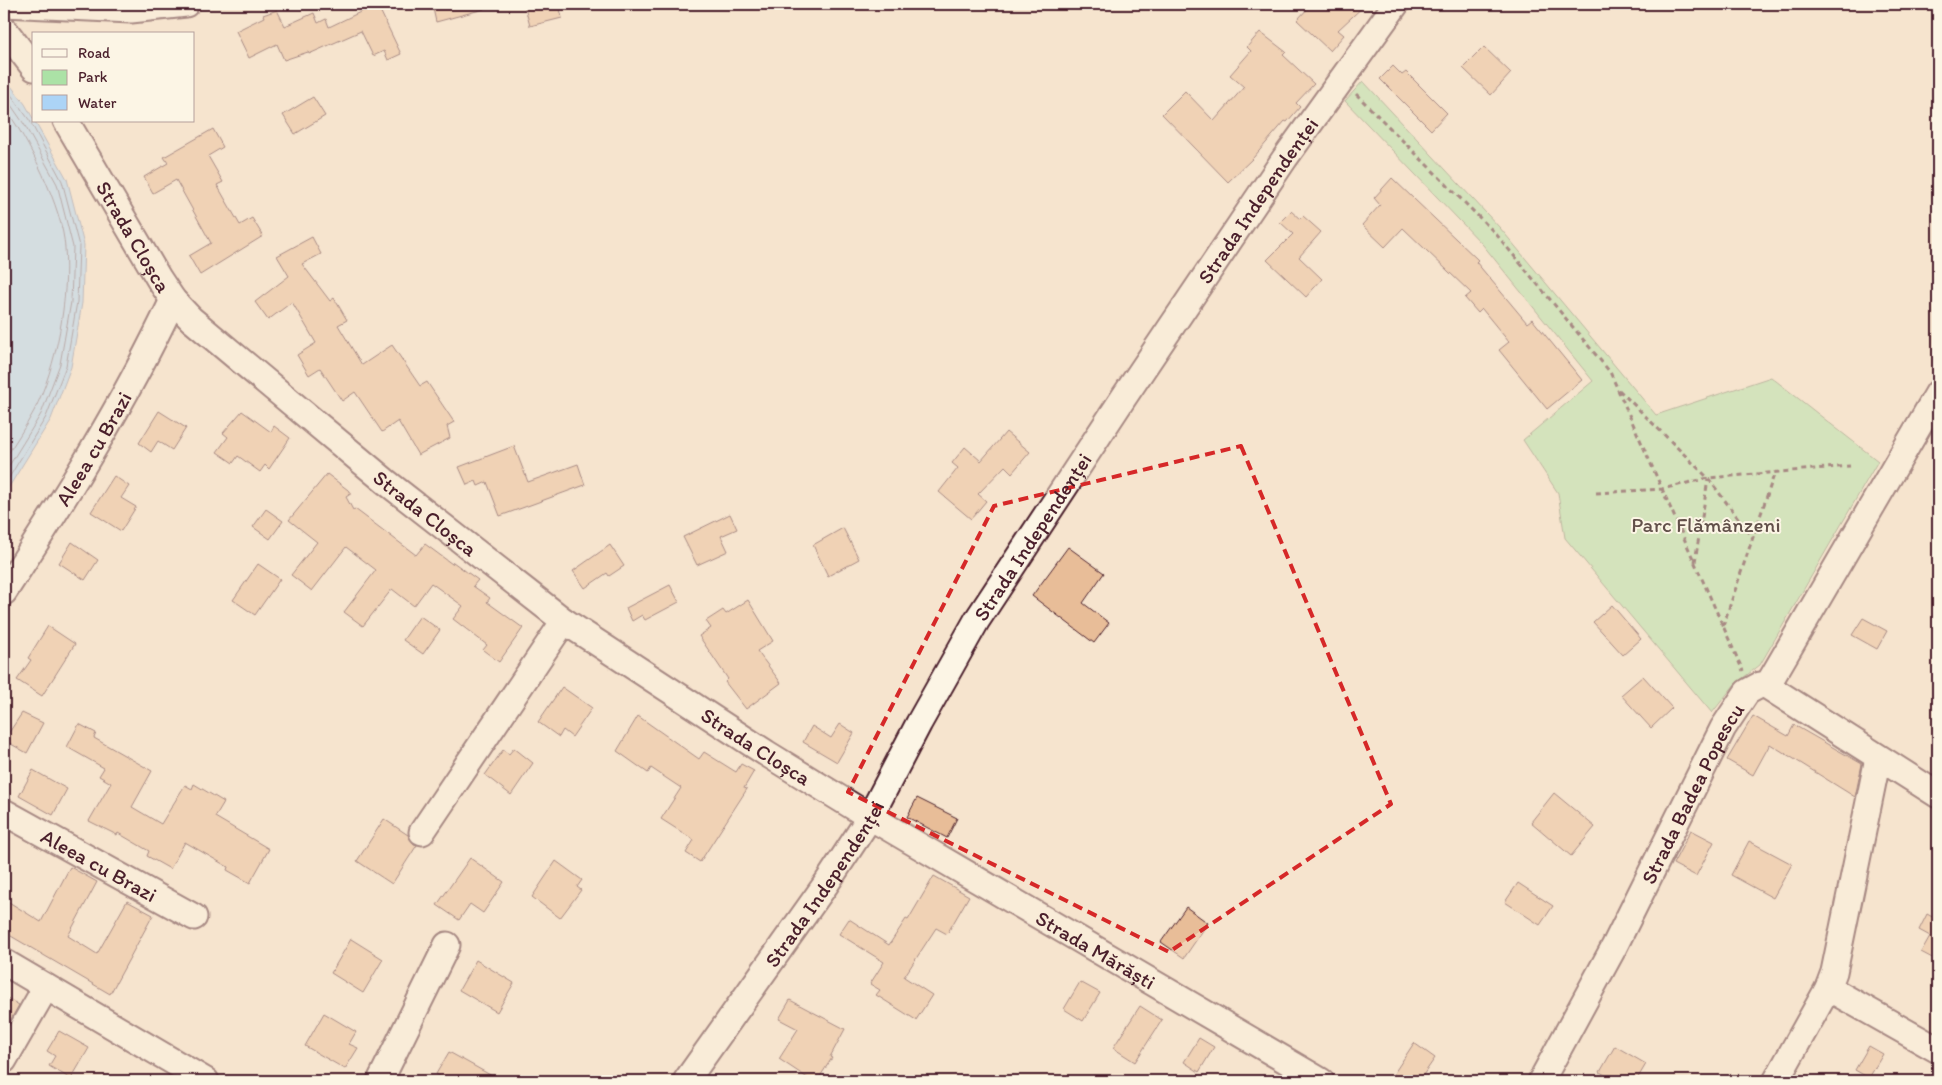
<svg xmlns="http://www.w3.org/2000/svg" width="1942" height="1085" font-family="Itim,sans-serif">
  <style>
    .green { fill: #abe2a6; stroke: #7a8068 }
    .water { fill: #acd4f6; stroke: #858ca5 }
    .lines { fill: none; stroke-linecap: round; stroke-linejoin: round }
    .shore { stroke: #71677c; stroke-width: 1 }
    .building { fill: #e8bd98; stroke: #4a1f2b }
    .minor-casing { stroke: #4a1f2b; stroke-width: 29 }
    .path { stroke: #4a1f2b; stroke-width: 3; stroke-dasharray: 5 4; stroke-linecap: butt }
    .minor { stroke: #fcf5e5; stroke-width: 25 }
    .marked { fill: none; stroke: #d62828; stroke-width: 4; stroke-dasharray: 10 6; stroke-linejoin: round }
    .labels { text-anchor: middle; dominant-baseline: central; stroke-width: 4; stroke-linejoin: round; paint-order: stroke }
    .street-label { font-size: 21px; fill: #4a1f2b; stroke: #fcf5e5 }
    .park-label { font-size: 21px; fill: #62504a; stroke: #fcf5e5 }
  </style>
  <rect width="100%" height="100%" fill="#f6e4ce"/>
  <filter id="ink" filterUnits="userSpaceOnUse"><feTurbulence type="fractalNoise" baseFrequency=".02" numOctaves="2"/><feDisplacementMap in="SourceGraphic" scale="10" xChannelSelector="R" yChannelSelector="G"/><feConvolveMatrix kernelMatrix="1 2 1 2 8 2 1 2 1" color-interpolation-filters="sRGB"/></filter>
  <g filter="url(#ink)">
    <path class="green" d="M1363,81l137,147 156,187 115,-38 107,84 -118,204 -25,19 -23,29 -147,-175 -7,-45 -35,-53 70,-59 -110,-136 -138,-144z"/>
    <path class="water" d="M4,77l21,27 42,75 17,66 -2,58 -11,64 -20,52 -47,76z"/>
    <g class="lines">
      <g class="shore">
        <path d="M4,85l26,36 32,60 17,65 -2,56 -11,64 -20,51 -42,69"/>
        <path d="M4,95l20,29 33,60 16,63 -2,55 -11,62 -19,50 -37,60"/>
        <path d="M4,107c24,31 59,102 61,141 4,51 -8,118 -31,163 -9,17 -20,33 -30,49"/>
      </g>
    </g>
    <g class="building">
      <path d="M377,4l24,50 -13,6 -4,-9 -11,5 -12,-25 -52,23 -1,-2 -24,8 -7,-16 -28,14 -13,-27 28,-14 -1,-2 14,-5 8,16 29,-13 4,10 8,-4 3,8z"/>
      <path d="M432,4h52v5l-48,13z"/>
      <path d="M524,4h35l3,14 -32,8z"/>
      <path d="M1312,4h54l-28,26 6,5 -14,16 -33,-31z"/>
      <path d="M1260,32l26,20 -3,3 31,29 -18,19 4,4 -13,15 -2,-1 -32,37 -25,24 -66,-68 23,-23 29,30 30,-34 -14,-12 21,-24 -4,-4z"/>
      <path d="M1484,47l27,26 -20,22 -28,-27z"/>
      <path d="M1393,66l9,9 4,-3 41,41 -16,17 -51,-51z"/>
      <path d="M313,97l12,19 -30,18 -12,-19z"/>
      <path d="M213,129l10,18 -15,9 15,26 -6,3 23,40 12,-7 11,18 -63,39 -11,-19 22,-13 -35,-63 -23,13 -9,-16 24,-14 -4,-6z"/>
      <path d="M1392,178l86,82 -2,2 51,61 5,-4 50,61 -35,29 -48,-59 10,-8 -27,-33 -4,4 -13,-15 6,-5 -68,-65 -18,19 -23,-22 18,-20 -6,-7z"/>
      <path d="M1291,211l9,8 3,-3 18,16 -22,25 23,22 -16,18 -39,-37 26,-26 -13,-12z"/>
      <path d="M312,237l9,17 -19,10 28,37 4,-3 13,22 -9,5 24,40 30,-20 28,41 7,-4 27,40 -7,4 3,12 -32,17 -20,-34 -16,11 -27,-40 -13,9 -22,-33 -11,7 -12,-20 19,-12 -24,-41 -24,18 -13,-18 34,-26 -12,-20z"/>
      <path d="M159,411l27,17 -14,22 -14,-9 -7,11 -12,-9z"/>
      <path d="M242,411l29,21 3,-6 16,12 -21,31 -4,-4 -5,7 -22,-16 -5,7 -16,-11 11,-15 -5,-4z"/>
      <path d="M1006,432l24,20 -18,21 -7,-7 -27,28 8,7 -15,18 -32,-27 19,-24 -6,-5 13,-16 16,14z"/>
      <path d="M514,446l14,36 50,-18 7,21 -85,31 -13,-34 -9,4 -2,-5 -9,4 -8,-18z"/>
      <path d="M327,474l25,19 -6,4 7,13 2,-1 61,46 9,-11 27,20 1,-2 25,18 -5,6 17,12 -3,4 36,26 -24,34 -16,-12 4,-5 -34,-26 10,-13 -32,-23 -17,23 -22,-17 -29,37 -19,-14 32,-42 -30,-23 -34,44 -21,-16 26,-33 -28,-22z"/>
      <path d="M114,476l15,10 -8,12 15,9 -15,24 -30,-19z"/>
      <path d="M266,509l17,12 -13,18 -17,-12z"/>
      <path d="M730,514l7,15 -16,7 7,15 -31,14 -14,-28z"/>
      <path d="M843,528l16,31 -31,17 -15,-31z"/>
      <path d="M72,542l26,18 -13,20 -26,-17z"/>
      <path d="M610,545l14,21 -15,10 -2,-3 -22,15 -12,-17z"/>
      <path d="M1068,547l36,26 -21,30 26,20 -15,20 -62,-47z"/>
      <path d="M258,564l22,15 -25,36 -22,-15z"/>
      <path d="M670,585l9,17 -34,18 -3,-5 -10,6 -6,-13z"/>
      <path d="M748,600l25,41 -16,10 24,32 -35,26 -21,-27 3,-3 -29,-43 12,-8 -5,-7 17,-11 3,4z"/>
      <path d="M1612,605l29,34 -18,16 -30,-33z"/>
      <path d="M420,616l20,14 -17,24 -20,-14z"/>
      <path d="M1863,618l24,13 -10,18 -25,-14z"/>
      <path d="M48,626l27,18 -33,52 -25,-16 14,-20 -3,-2z"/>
      <path d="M1643,676l29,32 -21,20 -30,-33z"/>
      <path d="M562,687l30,21 -20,29 -9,-7 -4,7 -21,-15z"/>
      <path d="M22,713l21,10 -16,30 -23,-13z"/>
      <path d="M638,716l61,43 5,-7 32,20 5,-8 13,7 -10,17 3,1 -47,73 -14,-9 8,-13 -33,-21 20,-31 -30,-20 -3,5 -31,-22z"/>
      <path d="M1753,716l35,20 6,-11 68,39 -7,33 -85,-53 -17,31 -26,-15z"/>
      <path d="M79,724l17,9 -2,5 58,33 -20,36 29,17 24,-39 7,4 2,-5 30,18 -9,15 54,32 -19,34 -23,-13 1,-3 -43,-25 -15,27 -23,-13 2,-5 -31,-18 -1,2 -28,-14 22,-38 -12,-7 5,-8 -37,-21z"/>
      <path d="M840,724l14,9 -17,29 -34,-20 9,-16 19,12z"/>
      <path d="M514,748l19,15 -22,32 -26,-20 18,-25 6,4z"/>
      <path d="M33,770l34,19 -14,26 -34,-19z"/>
      <path d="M1554,793l41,34 -24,29 -40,-34z"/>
      <path d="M917,798l40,20 -10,20 -40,-21z"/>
      <path d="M384,819l24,16 6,9 3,1 -25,39 -35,-23z"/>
      <path d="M1691,830l23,12 -18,34 -23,-12z"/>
      <path d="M1749,841l43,23 -19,34 -42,-23z"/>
      <path d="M470,858l34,24 -21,31 -13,-9 -11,16 -22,-15z"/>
      <path d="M556,861l26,19 -5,7 4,3 -21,28 -28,-21z"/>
      <path d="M70,867l27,15 -29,54 29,18 30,-53 26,14 -43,79 -106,-62v-33l37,23z"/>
      <path d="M934,876l35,20 -22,38 -11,-6 -32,49 28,18 -16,25 -40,-25 4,-5 -10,-6 14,-22 -45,-28 10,-15 40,26 17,-26 2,1z"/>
      <path d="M1518,883l35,23 -13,19 -35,-23z"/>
      <path d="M1186,907l22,16 -24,35 -23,-16z"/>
      <path d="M1927,914l11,6v41l-17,-9 9,-16 -11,-6z"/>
      <path d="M351,939l32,20 -20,34 -32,-20z"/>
      <path d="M476,960l38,23 -17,29 -38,-22z"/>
      <path d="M1080,982l20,11 -17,28 -19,-12z"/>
      <path d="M4,996l15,9 -15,27z"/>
      <path d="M790,1000l55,29 -15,28 2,1 -15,23h-5l-33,-22 19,-30 -19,-10z"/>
      <path d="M1140,1006l22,14 -27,42 -22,-14z"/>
      <path d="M324,1013l32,19 -7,12 9,4 -13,21 -40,-23z"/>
      <path d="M59,1031l30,17 -18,31 -22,-13 6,-10 -8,-5z"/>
      <path d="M1199,1038l15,9 -15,25 -15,-10z"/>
      <path d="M1414,1043l21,15 -16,23h-30z"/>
      <path d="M1615,1046l31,18 -10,17h-21l-15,-9z"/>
      <path d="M1869,1046l14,8 -14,24 -14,-8z"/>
      <path d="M449,1052l52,29h-52l-13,-7z"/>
    </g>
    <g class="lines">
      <defs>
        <g id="minor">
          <path d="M4,4l127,6 55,-6"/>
          <path d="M4,29l30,39"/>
          <path id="s1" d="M66,121l93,158 14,21 18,19 194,162 179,140 202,132 104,64 451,264"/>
          <path id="s2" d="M4,592c61,-94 121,-190 169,-292"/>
          <path d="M1767,686l171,-293"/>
          <path d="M1767,686l171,109"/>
          <path id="s3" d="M4,812l190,105"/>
          <path d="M422,832l142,-211"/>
          <path d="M4,962l202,119"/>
          <path d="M1828,988l110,62"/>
          <path d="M4,1060l42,-73"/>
          <path d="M380,1081l67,-136"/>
          <path id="s4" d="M686,1081l140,-197 44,-67 49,-94 58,-103 147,-223 161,-239 111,-154"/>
          <path id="s5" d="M1541,1081l73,-134 109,-219 24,-36 13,-7 7,1"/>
          <path d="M1776,1081l52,-93 6,-16 44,-214"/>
        </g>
      </defs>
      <use href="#minor" class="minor-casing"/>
      <g class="path">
        <path d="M1356,94l140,140 114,138 133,299"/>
        <path d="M1619,390l89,88 45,60"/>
        <path d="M1596,493l66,-4 46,-11 142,-12"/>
        <path d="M1695,562l13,-83"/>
        <path d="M1723,626l52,-154"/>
      </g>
      <use href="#minor" class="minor"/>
    </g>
  </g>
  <path d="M0 0H1942V1085H0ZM1241,446l150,358 -222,148 -321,-160 146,-286z" fill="#f6e4ce" fill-opacity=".55" fill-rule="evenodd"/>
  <path class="marked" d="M1241,446l150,358 -222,148 -321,-160 146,-286z"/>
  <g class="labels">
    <g class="street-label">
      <text stroke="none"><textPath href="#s4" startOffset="1051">Strada Independenței</textPath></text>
      <text stroke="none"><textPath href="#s1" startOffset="134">Strada Cloșca</textPath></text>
      <text stroke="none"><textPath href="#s2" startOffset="169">Aleea cu Brazi</textPath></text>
      <text stroke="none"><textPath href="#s1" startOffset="539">Strada Cloșca</textPath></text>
      <text stroke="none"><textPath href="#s4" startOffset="646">Strada Independenței</textPath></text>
      <text stroke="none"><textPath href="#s1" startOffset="944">Strada Cloșca</textPath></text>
      <text stroke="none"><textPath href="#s5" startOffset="325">Strada Badea Popescu</textPath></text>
      <text stroke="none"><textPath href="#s3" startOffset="109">Aleea cu Brazi</textPath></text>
      <text stroke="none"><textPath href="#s4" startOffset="241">Strada Independenței</textPath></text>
      <text stroke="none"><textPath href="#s1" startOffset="1340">Strada Mărăști</textPath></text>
    </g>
    <g class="park-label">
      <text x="1706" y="524">Parc Flămânzeni</text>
    </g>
  </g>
  <rect width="1942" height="1085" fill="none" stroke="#fcf5e5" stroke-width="20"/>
  <rect x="10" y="10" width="1922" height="1065" fill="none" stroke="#4a1f2b" stroke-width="2" filter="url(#ink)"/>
  <rect x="32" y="32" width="162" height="90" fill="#fcf5e5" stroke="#b59f9b"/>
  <rect x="42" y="49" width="25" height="8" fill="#fcf5e5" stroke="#b59f9b"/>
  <text x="78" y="58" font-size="15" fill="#4a1f2b">Road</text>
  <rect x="42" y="70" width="25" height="15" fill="#abe2a6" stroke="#b59f9b"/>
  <text x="78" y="82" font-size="15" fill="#4a1f2b">Park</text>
  <rect x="42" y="95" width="25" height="15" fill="#acd4f6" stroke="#b59f9b"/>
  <text x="78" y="108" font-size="15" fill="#4a1f2b">Water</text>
</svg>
